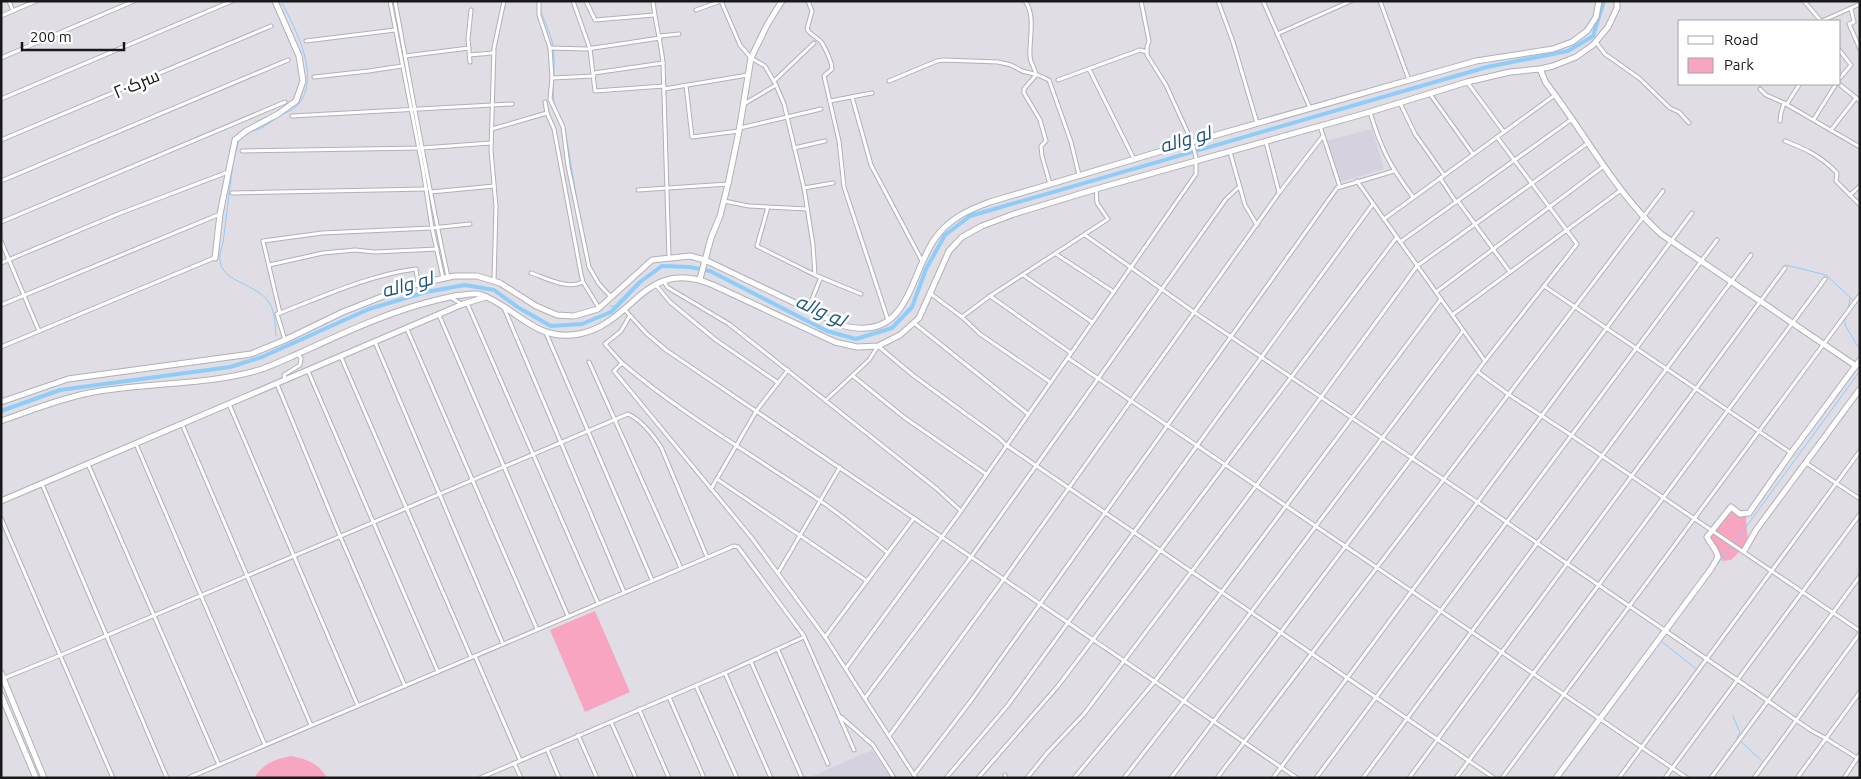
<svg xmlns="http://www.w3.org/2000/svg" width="1861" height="779" font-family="Ubuntu,Cairo,sans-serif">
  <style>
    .built { fill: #d5d1df }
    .green { fill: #f7a5c0 }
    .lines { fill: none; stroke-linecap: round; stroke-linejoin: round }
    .stream { stroke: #8ecdfa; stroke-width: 1 }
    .canal { stroke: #8ecdfa; stroke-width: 4 }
    .street-casing { stroke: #b2b0b7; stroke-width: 5 }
    .secondary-casing { stroke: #b2b0b7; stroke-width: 7 }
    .street { stroke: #fff; stroke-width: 3 }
    .secondary { stroke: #fff; stroke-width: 5 }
    .labels { text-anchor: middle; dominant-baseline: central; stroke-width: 5; stroke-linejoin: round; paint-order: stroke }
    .street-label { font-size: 18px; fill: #19181a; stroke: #fff }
    .water-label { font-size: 19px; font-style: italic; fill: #19567b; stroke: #fff }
  </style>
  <rect width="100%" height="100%" fill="#e0dde5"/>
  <g class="built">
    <path d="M1372,129l12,40 -44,13 -14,-41z"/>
    <path d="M872,750l19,28h-83z"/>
  </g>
  <g class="green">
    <path d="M1731,510l15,7 2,26 -17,17 -8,1 -6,-13 -8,-11z"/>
    <path d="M595,611l35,81 -45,20 -35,-82z"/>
    <path d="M291,756c16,3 28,8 36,22h-73c9,-14 21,-19 37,-22z"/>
  </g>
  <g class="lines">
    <g class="stream">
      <path d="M540,9c4,12 11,25 13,37 4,22 -4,43 3,63"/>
      <path d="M565,129l12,72"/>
      <path d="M252,131c10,-1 18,-9 27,-15 5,-3 13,-5 17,-9 27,-28 0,-77 -15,-106"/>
      <path d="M239,139l-6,24 -10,80c-16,42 32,35 47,61 5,8 5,23 6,32"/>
      <path d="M1786,265l40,10 27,25 2,-1"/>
      <path d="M610,306h6"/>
      <path d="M1848,309l2,-11"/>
      <path d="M1845,317v8l15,25"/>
      <path d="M1735,542l125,-171"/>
      <path d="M1681,613l50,-67"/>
      <path d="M1661,641l39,31"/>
      <path d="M1733,716l7,17 -3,5 25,23"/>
      <path d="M1560,778l30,-42"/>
    </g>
    <path class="canal" d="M1,411l59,-21 170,-23 32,-10 107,-48 57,-17 39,-7 29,5 25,18 32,18 31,-2 29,-12 29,-30 22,-16 28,1 20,4 117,60 29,8 36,-11 20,-21 14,-38 19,-34 25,-19 517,-149 81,-16 25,-15 11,-35"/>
    <defs>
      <g id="street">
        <path d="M9,1l4,10"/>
        <path d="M390,1l33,169 9,58 11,50"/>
        <path d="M395,1c17,92 33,185 53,276"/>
        <path d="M539,1v14l11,33 2,30 -2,21 13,28 5,39 21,101 10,17 12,13"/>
        <path d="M573,1l17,48 5,42 69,-5"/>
        <path d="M586,1l9,19 59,-5"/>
        <path d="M653,1c2,21 8,41 10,62l6,194"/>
        <path d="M808,1l4,10 -5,18c4,7 11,8 15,14 4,7 10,18 10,26l-8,7 15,65 5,46 44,133"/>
        <path d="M1025,1c11,14 4,38 5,55 0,7 5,11 6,19l-12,14v4l16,27 6,21 -5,5 1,10 8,28"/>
        <path d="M1218,1l15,41 24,81"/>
        <path d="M1263,1l47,107"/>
        <path d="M1380,1l29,79"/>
        <path d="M1804,1l17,20"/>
        <path d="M1851,9l3,13 -5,2 11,25"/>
        <path d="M696,10l25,-9 19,44 11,13 14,8 11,19 8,19 20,84 9,57 2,30"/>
        <path d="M1,16l35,-15"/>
        <path d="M1822,21l38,-17"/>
        <path d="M1277,34l74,-33"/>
        <path d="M660,36l19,-2"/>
        <path d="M306,41l89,-11"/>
        <path d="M1596,42l9,12 34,24 31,30 9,4 10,11"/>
        <path d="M550,48l37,1 73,-11"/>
        <path d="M1840,51l11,14 -11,13"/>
        <path d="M469,55l24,-2"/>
        <path d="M405,56l64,-8"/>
        <path d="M1,58l133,-57"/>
        <path d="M470,62l-2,-23 3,-29"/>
        <path d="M1089,69l45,90"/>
        <path d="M594,73l69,-10"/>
        <path d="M314,77l55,-6 33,-5"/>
        <path d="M552,78l42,-2"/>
        <path d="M1058,80l82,-30 7,2"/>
        <path d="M774,81l40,-38"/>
        <path d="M889,81l48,-20 6,-1 55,2 13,3 11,6 16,4 11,5 22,62 8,33"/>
        <path d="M1467,82l37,50"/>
        <path d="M1839,84l21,17"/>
        <path d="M686,86l6,51 47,-6"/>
        <path d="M664,89l84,-14"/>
        <path d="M1760,89l6,6 18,8 76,44"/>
        <path d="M1430,94l43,60"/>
        <path d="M852,97l19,68 51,96"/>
        <path d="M1,99l231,-98"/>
        <path d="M830,101l42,-8"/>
        <path d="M545,102l2,11 7,16 27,145 2,8 16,26"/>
        <path d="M1400,103l15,31 29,41"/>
        <path d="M744,104l32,-19"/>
        <path d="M1787,104l12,-19"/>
        <path d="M1370,112c11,37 20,54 43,85"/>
        <path d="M292,116l220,-12"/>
        <path d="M1814,119l22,-35"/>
        <path d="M1780,121l1,-8 3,-10"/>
        <path d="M1320,126l20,61"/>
        <path d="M740,128l81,-19"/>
        <path d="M492,129l55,-16"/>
        <path d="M1831,130l25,-32"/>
        <path d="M1,140l270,-114"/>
        <path d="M1785,141c21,8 37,16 52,32l-1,8 24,24"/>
        <path d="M1266,142l13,50"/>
        <path d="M794,148l31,-7"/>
        <path d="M242,151l180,-3 69,-5"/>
        <path d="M1230,152l15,53 12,20"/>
        <path d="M1440,178l16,24"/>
        <path d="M1,181l287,-121"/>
        <path d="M1357,181l128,180"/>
        <path d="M804,188l29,-5"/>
        <path d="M638,190l90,-6"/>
        <path d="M431,192l63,-6"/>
        <path d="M232,193l195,-4"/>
        <path d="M1850,195l10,-9"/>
        <path d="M724,201l25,5 58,3"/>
        <path d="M1458,201l52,71"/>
        <path d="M768,207l-11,39 58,29 46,19"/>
        <path d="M1384,219l171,-124"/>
        <path d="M1,222l284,-120"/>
        <path d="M1085,235l109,77 276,185 342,234 13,7 32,20"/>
        <path d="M1,241l38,90"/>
        <path d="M1400,242l172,-123"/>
        <path d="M1056,254l58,38"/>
        <path d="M1,263l117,-49 110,-42"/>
        <path d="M269,265l54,-12 32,-3 20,2 62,-3"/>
        <path d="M531,273c15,5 37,17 52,9"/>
        <path d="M1023,275l69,47"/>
        <path d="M494,281l2,-74 -5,-57 3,-102 10,-47"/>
        <path d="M664,281l3,6 62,37 208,165 24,22"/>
        <path d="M655,284l15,18 46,38 61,42"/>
        <path d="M1544,286l247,167"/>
        <path d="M1436,292l168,-126"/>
        <path d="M931,294l31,23 18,17 70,48"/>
        <path d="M990,296l81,57"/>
        <path d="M450,297l13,8"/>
        <path d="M467,303l131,300"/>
        <path d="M1,305l219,-91"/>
        <path d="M504,308l120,284"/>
        <path d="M624,309l23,25 19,16 631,428"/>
        <path d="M808,309l13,-32"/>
        <path d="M280,313c44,-17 89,-38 136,-44l2,15"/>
        <path d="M439,315l129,301"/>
        <path d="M1452,315l169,-125"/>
        <path d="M629,317l-8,14 -16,13 17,19 -8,8 137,166 74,100 91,141"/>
        <path d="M962,317l28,-21 118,-77 -11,-16 -1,-14"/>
        <path d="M914,323l114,91"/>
        <path d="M407,329l130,300"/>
        <path d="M546,333l106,247"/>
        <path d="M285,340l-8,-26 3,-1 -17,-72 59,-8 110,-5 38,-4"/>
        <path d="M375,342l128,302"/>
        <path d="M1,347l213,-89"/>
        <path d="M341,357l130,300"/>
        <path d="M1068,358l619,420"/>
        <path d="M589,362l92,206"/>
        <path d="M622,363c61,52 131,92 197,137 24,16 46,35 69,53"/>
        <path d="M308,371l130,301"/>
        <path d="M1478,372l30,22 63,41 289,196"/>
        <path d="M853,376l52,42 81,56"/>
        <path d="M285,380l-1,-5 16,-10 1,-7 -3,-4"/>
        <path d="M277,384l63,152 65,150"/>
        <path d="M826,400l43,-40 9,-14 36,30 85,62 7,7 488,333"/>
        <path d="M229,404l129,302"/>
        <path d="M182,424l129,301"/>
        <path d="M136,444l129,301"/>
        <path d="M1806,463l54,36"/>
        <path d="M88,464l131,301"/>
        <path d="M717,479l150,102"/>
        <path d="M42,484l125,294"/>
        <path d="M711,489l46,-79 31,-40"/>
        <path d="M1,518l112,260"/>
        <path d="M778,573l62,-106"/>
        <path d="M825,637l89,-119"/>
        <path d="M778,650l50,114"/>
        <path d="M475,656l45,104"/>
        <path d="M751,662l51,116"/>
        <path d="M846,668l115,-157 235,-337v-16l-4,-16 -26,-57 -19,-30v-8l2,-6 -8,-40"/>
        <path d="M725,673l46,105"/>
        <path d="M2,679l59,-24 567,-241c13,6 25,21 33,33l46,110"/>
        <path d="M696,686l41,92"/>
        <path d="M669,697l35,81"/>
        <path d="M865,698l106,-141 255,-358 13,-12"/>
        <path d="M639,709l30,69"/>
        <path d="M841,717l32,28 21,33"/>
        <path d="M611,722l25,56"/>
        <path d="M578,735l19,43"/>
        <path d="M889,736l115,-157 275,-386 44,-57"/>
        <path d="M547,749l12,29"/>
        <path d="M514,763l7,15"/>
        <path d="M914,775l56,-73 367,-514 57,-17"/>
        <path d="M1005,775l1,3"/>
        <path d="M188,778l546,-232 4,1 66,89 50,114"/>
        <path d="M480,778l245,-105 79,-36"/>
        <path d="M946,778l62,-73 365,-501"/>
        <path d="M978,778l80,-92 339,-449"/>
        <path d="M1027,778l21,-26 36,-38 172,-228 161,-220 171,-123"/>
        <path d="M1074,778l81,-97 286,-382"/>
        <path d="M1124,778l60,-77 279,-370"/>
        <path d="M1171,778l314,-417 92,-117 -80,-107"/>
        <path d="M1217,778l446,-587"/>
        <path d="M1273,778l419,-565"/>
        <path d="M1316,778l401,-538"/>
        <path d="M1363,778l388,-523"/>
        <path d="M1409,778l376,-510"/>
        <path d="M1456,778l369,-499"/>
        <path d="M1502,778l358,-483"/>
        <path d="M1619,778l241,-327"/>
        <path d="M1665,778l195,-264"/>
        <path d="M1711,778l149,-202"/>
        <path d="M1754,778l106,-145"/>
        <path d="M1797,778l63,-86"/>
        <path d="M1844,778l16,-24"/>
      </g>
      <g id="secondary">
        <path d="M1540,69l6,14c39,50 68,108 115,151l195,132"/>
        <path d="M215,258l5,-44 15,-74 11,-9 32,-17 18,-13 7,-20 -4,-25 -24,-55"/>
        <path d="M700,279l11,-41 9,-22 8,-32 11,-53 12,-73 16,-33 15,-24"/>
        <path d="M1,402l67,-23 183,-25 34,-14 58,-28 66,-26 45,-10h23l23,7 36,23 21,9 17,1 24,-7 54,-49 38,-4 15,4 136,65c67,19 67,-46 93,-85 14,-21 34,-30 56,-38l202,-60 284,-81 77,-12 19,-7 15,-11 9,-14 3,-16"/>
        <path d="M1,421c29,-10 57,-22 88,-28 56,-11 115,-7 170,-23 15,-5 29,-12 43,-18 44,-20 88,-41 135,-52 9,-2 18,-5 26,-5 6,-1 14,-2 19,0 36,14 53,47 97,39 56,-11 65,-78 134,-49l122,57 22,5 21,-1 22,-11 19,-17 30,-67 13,-14 20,-11 32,-12 82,-25 274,-77 97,-30 43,-10 30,-3 13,-3 23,-9 17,-12 15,-18 9,-19v-7"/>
        <path d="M1,501l462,-197 23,-7"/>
        <path d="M1744,551l12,-21 104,-141"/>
        <path d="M1,673l43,105"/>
        <path d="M1,695l35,83"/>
        <path d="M1556,778l155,-209 7,-12c-2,-9 -7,-12 -11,-20l24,-30 9,7 9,-1 42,-60 69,-93"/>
      </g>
    </defs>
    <use href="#street" class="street-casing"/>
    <use href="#secondary" class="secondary-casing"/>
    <use href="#street" class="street"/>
    <use href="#secondary" class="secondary"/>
  </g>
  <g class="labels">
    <g class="street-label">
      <text transform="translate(136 83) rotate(-23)">سرک۲۰</text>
    </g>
    <g class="water-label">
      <text transform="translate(1185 139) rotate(-16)">لو واله</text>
      <text transform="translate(407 284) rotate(-15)">لو واله</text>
      <text transform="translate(821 310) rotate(24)">لو واله</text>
    </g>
  </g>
  <rect width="1861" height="779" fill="none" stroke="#19181a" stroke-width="5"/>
  <rect x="1678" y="20" width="162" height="65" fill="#ffffff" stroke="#a3a3a3"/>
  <rect x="1688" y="36" width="25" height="8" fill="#ffffff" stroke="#a3a3a3"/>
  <text x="1724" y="45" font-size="15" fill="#19181a">Road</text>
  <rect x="1688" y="58" width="25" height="15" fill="#f7a5c0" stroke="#a3a3a3"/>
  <text x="1724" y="70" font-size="15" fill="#19181a">Park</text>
  <path d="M22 42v8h102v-8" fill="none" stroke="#19181a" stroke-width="2.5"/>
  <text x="30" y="42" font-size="15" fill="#19181a" stroke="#ffffff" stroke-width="4" paint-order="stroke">200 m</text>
</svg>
